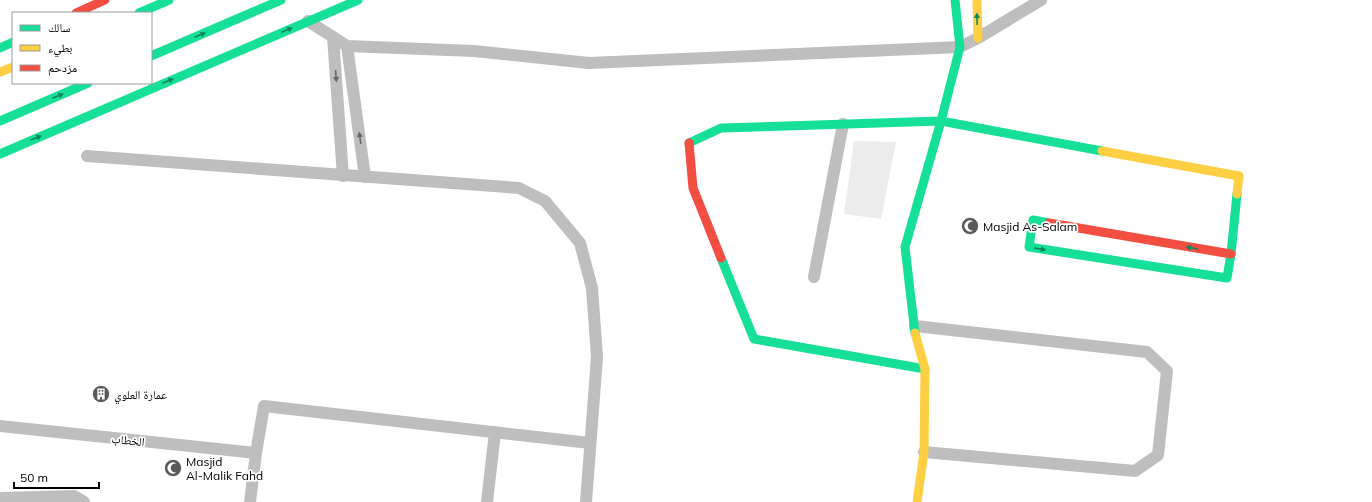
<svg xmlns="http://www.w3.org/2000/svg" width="1372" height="502" font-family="Mulish,'Noto Naskh Arabic',sans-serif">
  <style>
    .green { fill: #ececec }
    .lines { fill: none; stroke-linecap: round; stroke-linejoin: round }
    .street { stroke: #bebebe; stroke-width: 12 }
    .fast { stroke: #16e098; stroke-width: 9 }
    .slow { stroke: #ffcf43; stroke-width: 9 }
    .jam { stroke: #f24e42; stroke-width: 9 }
    .oneway { fill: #0d865b }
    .oneway2 { fill: #686868 }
    .labels { text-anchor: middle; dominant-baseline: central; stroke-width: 3.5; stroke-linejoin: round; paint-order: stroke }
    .poi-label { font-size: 12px; fill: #000; stroke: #fff; text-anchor: start }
    .street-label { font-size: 12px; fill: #000; stroke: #fff }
  </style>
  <rect width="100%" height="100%" fill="#fff"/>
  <path class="green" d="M854,141l42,1 -15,77 -37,-5z"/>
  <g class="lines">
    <g class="street">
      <path d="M308,21l39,25 127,5 115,12 371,-16 18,-9 63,-38"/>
      <path d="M333,37l10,139"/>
      <path d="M347,46l18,131"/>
      <path d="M87,156l432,32 26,13 35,42 12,45 5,69 -11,145"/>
      <path d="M814,277l29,-153"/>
      <path d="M915,326l232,26 20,19 -9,84 -23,16 -211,-19"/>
      <path d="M0,426l256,27"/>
      <path d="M0,498l74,-2 10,6"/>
      <path d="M250,502l6,-49 8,-47 326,37"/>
      <path d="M487,502l8,-70"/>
    </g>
    <g class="fast">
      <path d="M139,13l30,-13"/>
      <path d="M0,48l13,-6"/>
      <path d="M151,56l130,-56"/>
      <path d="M0,121l88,-38"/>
      <path d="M689,143l32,-15 220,-7 161,30"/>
      <path d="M0,154l358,-154"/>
      <path d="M1049,223l-16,-3 -4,27 198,31 4,-24 6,-60"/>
      <path d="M721,258l33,81 171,30"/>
      <path d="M915,333l-10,-86 36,-126 19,-74 -5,-47"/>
    </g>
    <g class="slow">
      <path d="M977,0l1,38"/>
      <path d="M0,72l13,-5"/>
      <path d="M1102,151l137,25 -2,18"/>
      <path d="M915,333l10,36 -1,83 -7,50"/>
    </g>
    <g class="jam">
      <path d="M76,13l29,-13"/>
      <path d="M689,143l4,45 28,70"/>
      <path d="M1049,223l182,31"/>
    </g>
  </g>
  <defs><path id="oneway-solid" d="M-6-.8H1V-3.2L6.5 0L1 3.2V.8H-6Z"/></defs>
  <g class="oneway">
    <use href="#oneway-solid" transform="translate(977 19) rotate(-91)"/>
    <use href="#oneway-solid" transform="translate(287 30) rotate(-23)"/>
    <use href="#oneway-solid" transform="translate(200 35) rotate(-23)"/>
    <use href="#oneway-solid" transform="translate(168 81) rotate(-23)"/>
    <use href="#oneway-solid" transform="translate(58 96) rotate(-23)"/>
    <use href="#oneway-solid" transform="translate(36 138) rotate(-23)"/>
    <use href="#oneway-solid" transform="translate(1192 248) rotate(-170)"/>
    <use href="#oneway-solid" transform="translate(1040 249) rotate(9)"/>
  </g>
  <g class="oneway2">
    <use href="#oneway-solid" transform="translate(336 76) rotate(86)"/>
    <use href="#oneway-solid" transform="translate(360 138) rotate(-98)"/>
  </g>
  <defs>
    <symbol id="mosque-disc" viewBox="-11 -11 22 22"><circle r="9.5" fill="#595959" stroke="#fff"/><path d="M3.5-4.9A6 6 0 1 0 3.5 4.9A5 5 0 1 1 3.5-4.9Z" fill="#fff"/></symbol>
    <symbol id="building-disc" viewBox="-11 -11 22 22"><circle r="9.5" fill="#595959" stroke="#fff"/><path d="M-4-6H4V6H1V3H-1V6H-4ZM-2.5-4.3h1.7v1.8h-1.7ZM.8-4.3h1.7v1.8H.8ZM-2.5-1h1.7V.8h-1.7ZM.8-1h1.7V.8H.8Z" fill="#fff"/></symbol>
  </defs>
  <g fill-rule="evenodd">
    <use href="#mosque-disc" x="960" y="216" width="20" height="20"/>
    <use href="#building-disc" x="91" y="384" width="20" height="20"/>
    <use href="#mosque-disc" x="163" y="458" width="20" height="20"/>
  </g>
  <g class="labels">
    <g class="poi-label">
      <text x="983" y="226">Masjid As-Salam</text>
      <text x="114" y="394">عمارة العلوي</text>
      <text x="186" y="461">Masjid<tspan x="186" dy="14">Al-Malik Fahd</tspan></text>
    </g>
    <g class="street-label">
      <text transform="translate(128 440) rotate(6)">الخطاب</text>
    </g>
  </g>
  <rect x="12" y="12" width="140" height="72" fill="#ffffff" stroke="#999999"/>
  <rect x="20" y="25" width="20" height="6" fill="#16e098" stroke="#999999"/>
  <text x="48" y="32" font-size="12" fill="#000000">سالك</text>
  <rect x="20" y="45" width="20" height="6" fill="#ffcf43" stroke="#999999"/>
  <text x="48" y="52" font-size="12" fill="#000000">بطيء</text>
  <rect x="20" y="65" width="20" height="6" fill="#f24e42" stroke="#999999"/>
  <text x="48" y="72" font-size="12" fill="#000000">مزدحم</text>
  <path d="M14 482v6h85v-6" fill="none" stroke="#000000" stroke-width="2"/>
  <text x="20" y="482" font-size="12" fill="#000000" stroke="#ffffff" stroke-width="3" paint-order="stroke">50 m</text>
</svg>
